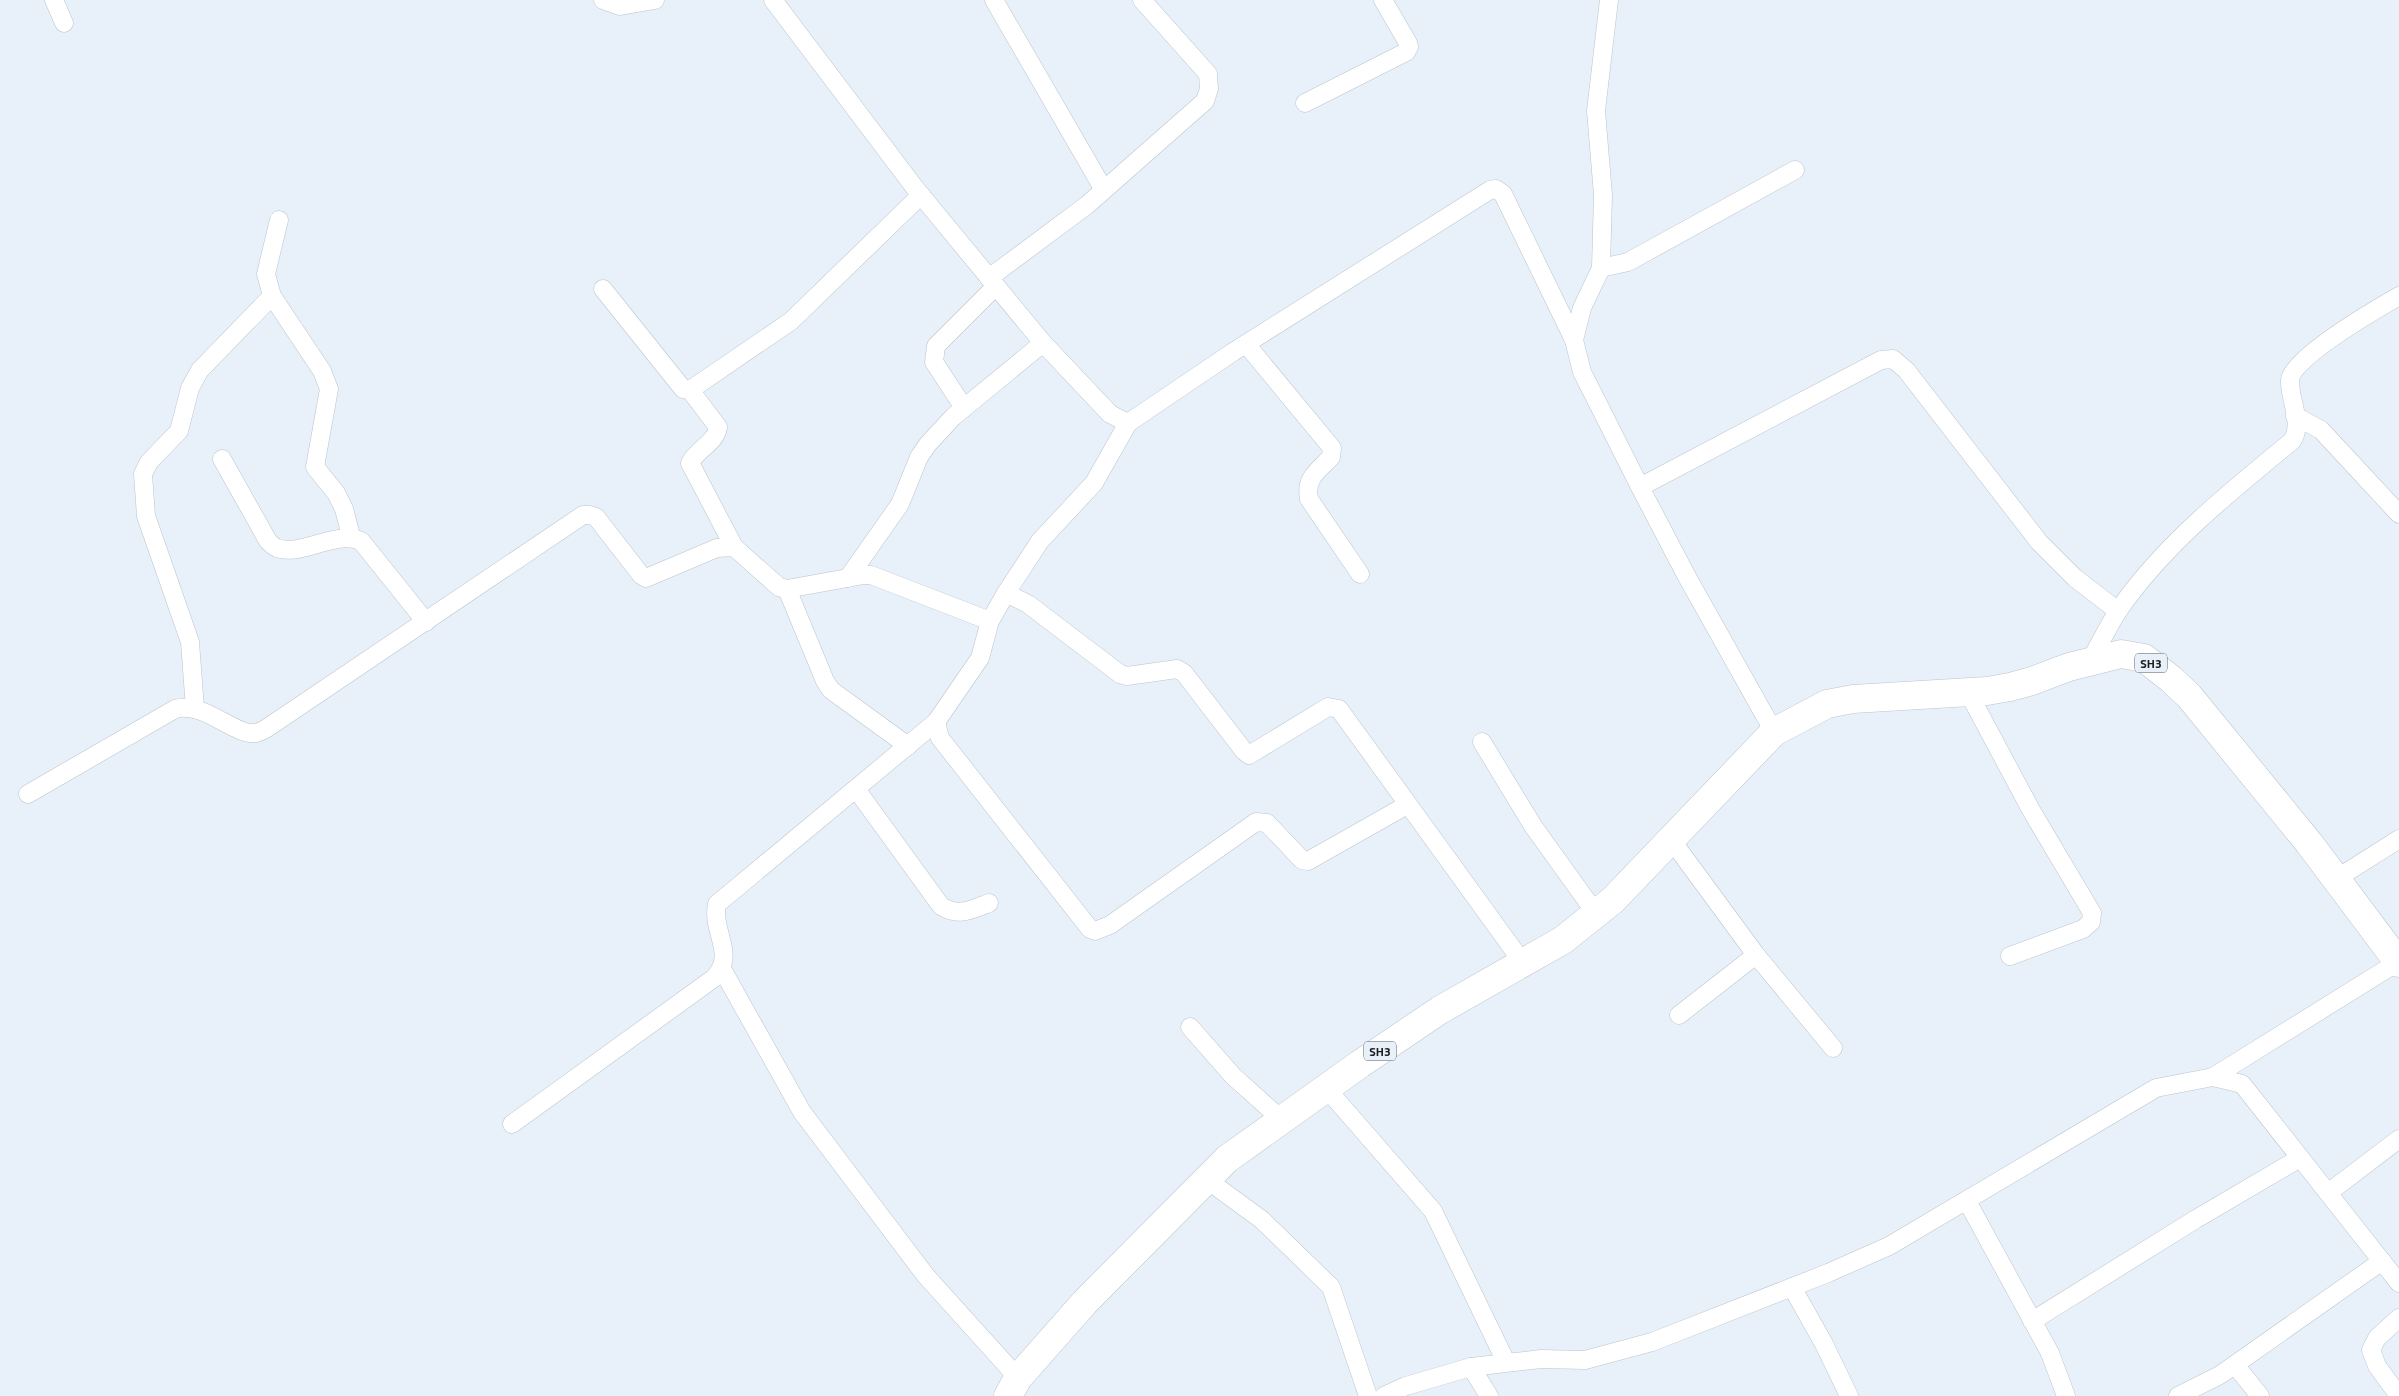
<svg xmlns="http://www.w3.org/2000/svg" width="2399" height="1396" font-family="'Titillium Web',sans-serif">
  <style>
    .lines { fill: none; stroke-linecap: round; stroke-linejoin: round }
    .street-casing { stroke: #bbc4cc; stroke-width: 19 }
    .primary-casing { stroke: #bbc4cc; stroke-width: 29 }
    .street { stroke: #fff; stroke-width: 18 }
    .primary { stroke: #fff; stroke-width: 28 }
    .labels { text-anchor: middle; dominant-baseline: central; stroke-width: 4.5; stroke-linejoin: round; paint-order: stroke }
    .shield { fill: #e8f1f9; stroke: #595e62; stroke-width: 1 }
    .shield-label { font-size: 12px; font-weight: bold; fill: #1c1f22 }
  </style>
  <rect width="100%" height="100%" fill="#e8f1f9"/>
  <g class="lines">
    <defs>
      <g id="street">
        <path d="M54,0l10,23"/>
        <path d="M603,0l17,6 35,-6"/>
        <path d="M773,0l142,188 128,155 67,71 18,9 105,-71 257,-162 6,-1 7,5 71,146"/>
        <path d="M994,0l110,190"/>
        <path d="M1609,0l-13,111 7,84 -2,73 -19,40 -8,32 8,32 58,115 46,88 88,157"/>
        <path d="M1305,103l101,-51 3,-5 -1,-4 -25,-43"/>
        <path d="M279,220l-13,54 6,22 50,75 7,18 -14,78 21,26 8,16 7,27"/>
        <path d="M1601,268l27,-6 167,-92"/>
        <path d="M989,278l98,-73 118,-104 4,-12 -1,-15 -66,-74"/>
        <path d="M603,289l80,100 7,1 101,-69 130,-126"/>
        <path d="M1246,344l86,104 -1,9c-14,15 -26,21 -22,42l51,75"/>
        <path d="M690,390l28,37c-2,16 -21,22 -28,36l44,84"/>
        <path d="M964,408l-30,-46 2,-16 60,-60"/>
        <path d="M2295,416l26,14 78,84"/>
        <path d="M1128,423l-34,60 -54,58 -34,52 -16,28 -10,37 -44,64 4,16 150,191 5,2 15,-6 146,-103 11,1 35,37 6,1 99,-56"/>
        <path d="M222,459l46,82c2,2 6,6 9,7 23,9 58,-18 84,-7l65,81"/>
        <path d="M1640,487l241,-127 12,-1 13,11 133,172 36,36 43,33"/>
        <path d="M848,578l52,-74 19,-47 9,-13 25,-27 90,-74"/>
        <path d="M787,589l38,92 6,9 77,56"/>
        <path d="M1006,593l22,11 92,70 7,2 50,-7 7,4 60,78 5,4 79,-48 11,2 184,254"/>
        <path d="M2090,661c9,-16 18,-34 28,-50 45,-66 113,-120 174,-170 12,-18 -3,-41 -2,-61 1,-22 88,-72 109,-84"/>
        <path d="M1968,692l63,118 61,103 -1,9 -8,7 -73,27"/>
        <path d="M195,709l-5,-67 -44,-126 -3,-42 6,-12 30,-31 11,-43 10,-18 72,-74"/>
        <path d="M1482,742l51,84 64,89"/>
        <path d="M856,789l85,117c17,11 30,4 48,-3"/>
        <path d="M28,794l147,-85c29,-8 59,27 81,24 4,-1 8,-3 11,-5l316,-213h7l6,2 45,58 5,3 71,-30 17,-1 45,40 8,2 77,-14h7l119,46"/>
        <path d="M1670,838l86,117 77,93"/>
        <path d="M2336,879l63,-40"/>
        <path d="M722,969l80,143 124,164 92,102"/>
        <path d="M1679,1015l77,-60"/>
        <path d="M1190,1027l43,49 49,44"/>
        <path d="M2213,1077l185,-115"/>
        <path d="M1326,1088l107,123 73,151"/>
        <path d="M512,1124l202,-146c23,-24 -3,-46 3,-74l219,-182"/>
        <path d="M1206,1179l56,41 69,67 37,109"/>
        <path d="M2328,1193l71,-54"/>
        <path d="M1967,1201l83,152 16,43"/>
        <path d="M1792,1287l32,57 25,52"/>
        <path d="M2032,1321l164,-102 104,-61"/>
        <path d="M2235,1365l25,31"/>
        <path d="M1471,1367l18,29"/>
        <path d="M1384,1396l22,-10 65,-19 70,-8 44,1 67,-18 176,-69 61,-27 267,-158 57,-11 29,7 157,199"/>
        <path d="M2178,1396l42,-21 162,-114"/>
        <path d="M2399,1396l-22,-30 -6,-16 6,-12 22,-20"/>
      </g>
      <path id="primary" d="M1008,1396l10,-18 67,-76 142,-143 133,-95 80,-54 123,-70 50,-40 161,-168 53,-28 26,-5 134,-8 23,-4 22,-6 37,-14 52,-13 23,4 27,21 18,17 120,147 90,120"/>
    </defs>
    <use href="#street" class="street-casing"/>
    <use href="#primary" class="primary-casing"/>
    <use href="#street" class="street"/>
    <use href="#primary" class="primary"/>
  </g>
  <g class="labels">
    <g class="shield">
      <rect x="2135" y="653.5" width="32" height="19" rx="4"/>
      <rect x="1364" y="1041.5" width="32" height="19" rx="4"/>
    </g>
    <g class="shield-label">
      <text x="2151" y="663">SH3</text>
      <text x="1380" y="1051">SH3</text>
    </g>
  </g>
</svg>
